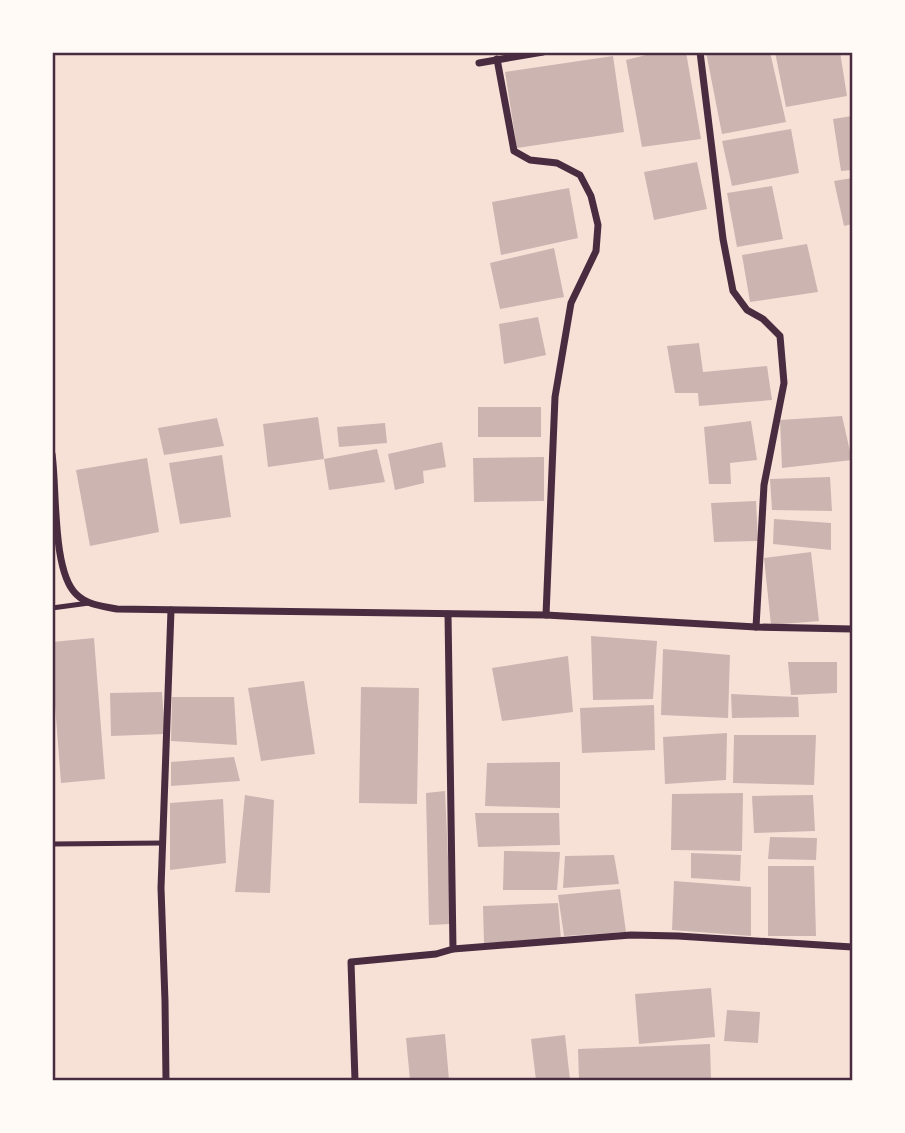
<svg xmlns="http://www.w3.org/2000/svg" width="905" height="1133" font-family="'Public Sans',sans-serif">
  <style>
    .building { fill: #ccb4b1 }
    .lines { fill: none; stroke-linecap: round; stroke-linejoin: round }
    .service { stroke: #4a2c40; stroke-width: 5 }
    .minor { stroke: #4a2c40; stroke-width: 7 }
    .neatline { fill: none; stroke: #4a2c40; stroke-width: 2.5 }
  </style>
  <rect width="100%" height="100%" fill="#f7e1d7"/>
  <g class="building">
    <path d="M658,52h28l15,87 -59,8 -16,-87z"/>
    <path d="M706,52h64l16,70 -64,12z"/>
    <path d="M775,52h65l7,44 -61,11z"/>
    <path d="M613,56l11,76 -107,16 -12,-76z"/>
    <path d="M852,116v54l-11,1 -8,-52z"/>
    <path d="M791,129l8,44 -67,13 -10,-45z"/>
    <path d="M697,162l10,47 -53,11 -10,-48z"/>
    <path d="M852,178v46l-8,2 -10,-45z"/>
    <path d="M772,186l11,53 -46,8 -10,-54z"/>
    <path d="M569,188l9,50 -77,17 -9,-53z"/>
    <path d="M807,244l11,48 -68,10 -8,-47z"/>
    <path d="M554,248l10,49 -64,12 -10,-46z"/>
    <path d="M538,317l8,38 -42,9 -5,-40z"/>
    <path d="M699,343l4,29 64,-6 5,34 -73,6 -1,-13h-23l-8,-47z"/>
    <rect x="478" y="407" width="63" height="30"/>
    <path d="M842,416l10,44 -70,8 -2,-48z"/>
    <path d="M318,417l6,42 -56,8 -5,-43z"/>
    <path d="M217,418l7,28 -60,9 -6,-27z"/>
    <path d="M751,421l6,39 -27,3 1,21h-22l-5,-57z"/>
    <path d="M385,423l2,20 -48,4 -2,-20z"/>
    <path d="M442,442l4,25 -23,4 1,12 -29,7 -7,-36z"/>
    <path d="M377,449l8,33 -56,8 -5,-31z"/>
    <path d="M222,455l9,62 -51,7 -11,-61z"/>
    <path d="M544,457v44l-70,1 -1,-44z"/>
    <path d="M147,458l12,74 -69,14 -14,-76z"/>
    <path d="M830,477l2,34 -60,-1 -2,-31z"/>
    <path d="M756,501l2,40 -44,1 -3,-39z"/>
    <path d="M774,519l57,4v27l-58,-6z"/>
    <path d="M811,552l8,69 -48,4 -7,-67z"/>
    <path d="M591,636l66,5 -4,58 -60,1z"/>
    <path d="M94,638l11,141 -44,4 -9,-117v-24z"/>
    <path d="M663,649l67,6 -2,63 -67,-3z"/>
    <path d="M568,656l5,56 -71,9 -10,-53z"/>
    <path d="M788,662h49v31l-46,2z"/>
    <path d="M304,681l11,73 -54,7 -13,-73z"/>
    <path d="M361,687l58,1 -2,116 -58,-1z"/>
    <path d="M162,692l3,42 -54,2 -1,-43z"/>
    <path d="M731,694l67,3 1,20 -67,1z"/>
    <path d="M172,697h62l3,48 -66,-4z"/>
    <path d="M654,705l1,45 -73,3 -2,-45z"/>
    <path d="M727,733l-1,47 -61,4 -2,-47z"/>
    <path d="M734,735h82l-2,50 -81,-2z"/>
    <path d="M234,757l6,24 -69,5v-24z"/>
    <path d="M560,762v46l-75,-2 2,-43z"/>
    <path d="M445,791l6,133 -22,1 -3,-132z"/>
    <path d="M743,793l-1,58 -71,-1 1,-56z"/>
    <path d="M245,795l29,5 -4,93 -35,-1z"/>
    <path d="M813,795l2,36 -61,2 -2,-37z"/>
    <path d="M223,799l3,64 -56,7v-67z"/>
    <path d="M475,813h84l1,32 -82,2z"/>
    <path d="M770,837l47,1 -1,22 -48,-1z"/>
    <path d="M504,851l56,1 -3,38h-54z"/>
    <path d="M691,853l50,2 -1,26 -49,-3z"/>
    <path d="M614,855l5,29 -56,4 2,-32z"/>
    <path d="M768,866h46l2,70h-48z"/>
    <path d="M674,881l77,6v49l-79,-6z"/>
    <path d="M620,889l6,43 -62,4 -6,-41z"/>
    <path d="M558,903l3,36 -77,4 -1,-37z"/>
    <path d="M711,988l4,49 -76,7 -4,-50z"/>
    <path d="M727,1010l33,2 -2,31 -34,-2z"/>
    <path d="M445,1034l4,46h-39l-4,-42z"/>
    <path d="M565,1035l5,45h-34l-5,-41z"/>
    <path d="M710,1044l1,36h-132l-1,-31z"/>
  </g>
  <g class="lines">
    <g class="service">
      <path d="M52,608l37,-5"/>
      <path d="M52,844l111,-1"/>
    </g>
    <g class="minor">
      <path d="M700,52l23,187 10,52 14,19 16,9 17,17 4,47 -20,102 -8,142"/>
      <path d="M497,59l17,92 16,9 27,3 23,12 11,21 7,29 -2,26 -25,52 -16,94 -9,218"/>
      <path d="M479,63l64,-11"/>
      <path d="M52,454c5,34 0,117 24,140 11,11 26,12 41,15l429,6 210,12 96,2"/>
      <path d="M453,949l178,-14 47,1 174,11"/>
      <path d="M166,1080l-1,-79 -4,-113 10,-278"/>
      <path d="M355,1080l-4,-118 85,-8 17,-5 -5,-335"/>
    </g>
  </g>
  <rect width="905" height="1133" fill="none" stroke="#fffaf5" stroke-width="108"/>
  <rect x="54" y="54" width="797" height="1025" class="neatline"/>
</svg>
